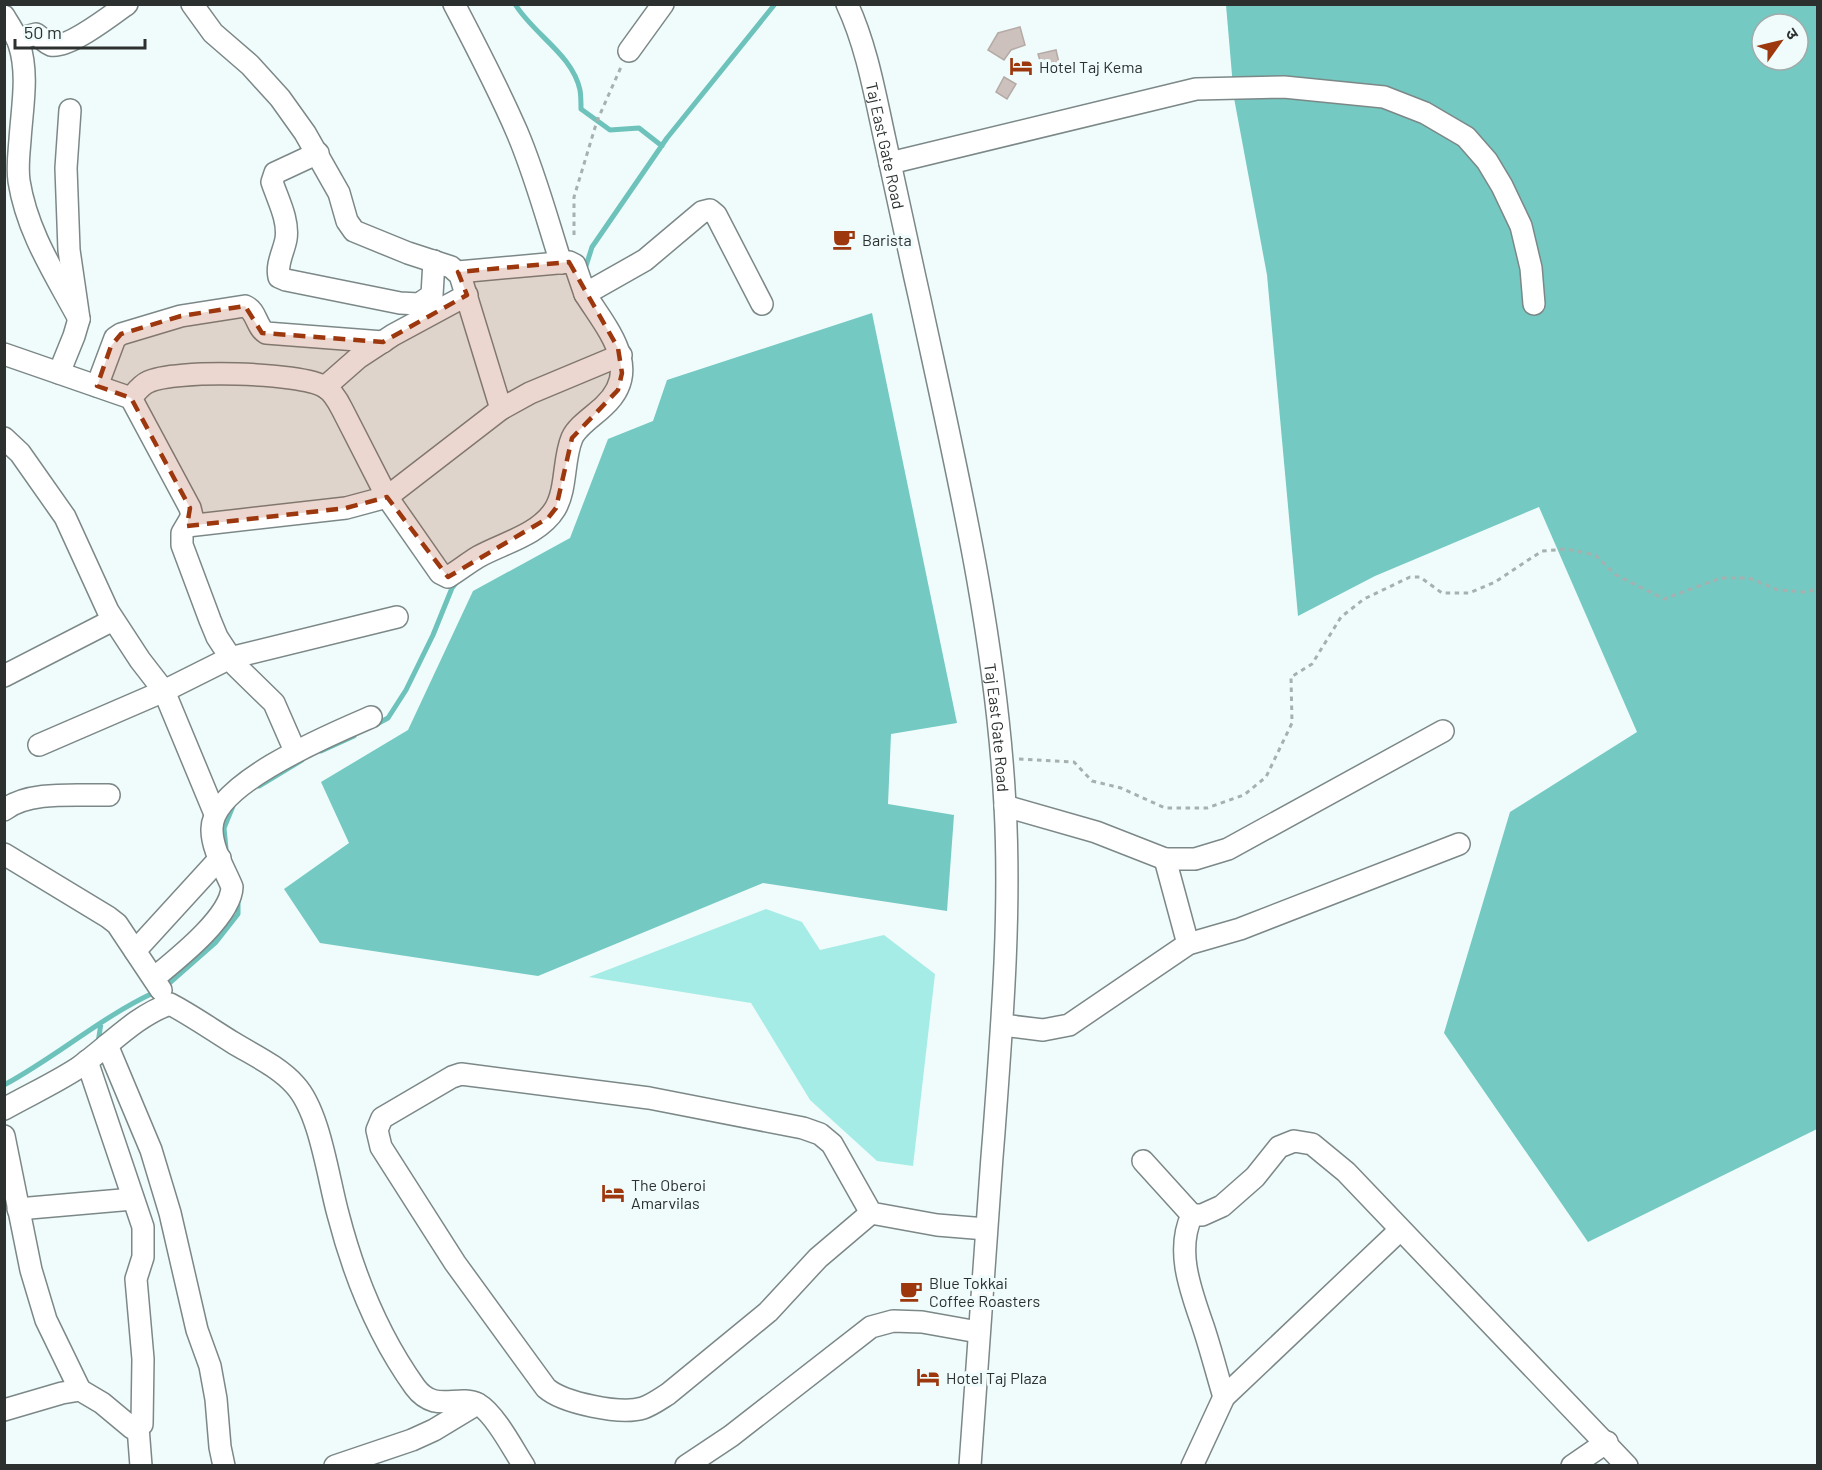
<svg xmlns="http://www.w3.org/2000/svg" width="1822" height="1470" font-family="Barlow,'Noto Sans Devanagari',sans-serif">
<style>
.green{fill:#a6ece6}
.forest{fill:#74c9c2;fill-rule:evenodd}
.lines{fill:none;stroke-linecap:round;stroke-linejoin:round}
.stream{stroke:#6dc2bb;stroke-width:5}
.building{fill:#ccc1bd;stroke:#b5aaa6;stroke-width:1.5}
.minor-casing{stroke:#7c8887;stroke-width:24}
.path{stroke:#a6b0af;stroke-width:3;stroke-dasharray:4.5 4.5;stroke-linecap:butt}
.minor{stroke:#fff;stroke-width:21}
.marked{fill:#9d370e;fill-opacity:0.2;stroke:#9d370e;stroke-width:4.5;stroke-dasharray:12 8;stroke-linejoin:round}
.labels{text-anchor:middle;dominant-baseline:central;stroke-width:6;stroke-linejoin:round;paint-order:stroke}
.poi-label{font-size:16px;fill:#2c3130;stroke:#effcfb;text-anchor:start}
.street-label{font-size:16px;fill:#2c3130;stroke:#effcfb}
</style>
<rect width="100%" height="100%" fill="#effcfb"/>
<path class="green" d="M766,909L802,922L820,950L884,935L935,974L913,1166L877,1161L810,1100L751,1003L589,977Z"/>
<path class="forest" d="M1226,5H1817V1129L1588,1242L1444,1033L1510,812L1637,732L1539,507L1375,576L1298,616L1267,275L1234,98ZM1762,24H1798V60H1762Z
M872,313L957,723L891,734L888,804L954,815L947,911L763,883L538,976L320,943L284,889L349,843L321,782L408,730L473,591L570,538L608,439L653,421L667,380Z"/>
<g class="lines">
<path class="stream" d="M515,4C534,35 572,54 580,90C581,96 581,103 581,109L610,130L639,128L662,146
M587,272L585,269L592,247L667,138L775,4
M375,725L388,718L406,690L433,635L452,588L457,582
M321,751L354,736
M259,786L302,760
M226,849L224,828L233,806
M166,986L216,942L238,914V898
M98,1043L101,1023
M4,1085C56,1057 100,1018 153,993"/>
</g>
<path class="building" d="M1020,27L1025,45L1011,50L1004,60L988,50L998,33Z
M1056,50L1059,63L1042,67L1038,54Z
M1004,77L1016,84L1007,99L996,92Z"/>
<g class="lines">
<g class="minor-casing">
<g id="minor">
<path d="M192,4L213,33L250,65L280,98L305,133L339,193L347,221L354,231L408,253L451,267L460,275L501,409"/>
<path d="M454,4C476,46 498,88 517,132C535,174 547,219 561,263"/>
<path id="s1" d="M847,4C867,47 875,95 885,140C897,194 908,247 920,300C956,467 996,634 1005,805C1011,914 1002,1024 994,1132C985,1243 977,1354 970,1466"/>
<path d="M4,16C9,25 16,34 19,44C29,74 22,108 20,140C19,153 17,167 19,181C27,232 55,274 79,319"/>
<path d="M17,39L36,34C41,37 45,43 51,45C68,49 112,15 127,4"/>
<path d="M629,51L663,4"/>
<path d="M318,153L275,173L272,182C278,200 289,220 286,239C284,251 276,264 279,277L286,280L400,303L419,304L432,295L434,261"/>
<path d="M890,163L1196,89L1284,87L1384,97L1425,113L1466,137L1487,161L1502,186L1521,226L1531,268L1534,304"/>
<path d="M458,272L569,262L575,265L585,294L645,260L702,212L710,210L716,215L762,304"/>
<path d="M4,354L131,398L190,508L192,516L182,533V545L210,620L217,637L236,666L274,703L295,751"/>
<path d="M59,373L74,336L79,319L69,250L66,168L70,110"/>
<path d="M97,386L115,338L121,334L181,316L245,306C257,311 256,327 266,333L383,342"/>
<path d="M325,387L358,358L393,335L467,295"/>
<path d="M131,398C136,392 141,385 148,382C174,369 301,372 325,387C333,392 338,401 342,409L387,497L440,573L448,577C458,571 468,563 478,557C503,543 539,535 555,509C567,489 563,459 572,438C577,426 595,415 604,406C644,369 607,329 585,294"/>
<path d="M4,438L20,453L65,517L108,611L140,660L164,691L215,814"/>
<path d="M187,526L346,508L387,497L501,409L530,393L621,355"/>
<path d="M4,676L113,620"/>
<path d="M39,745L164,691L230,658L397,617"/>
<path d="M1005,806L1096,832L1165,859H1195L1228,849L1443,731"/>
<path d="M4,810C29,790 79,796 109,795"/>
<path d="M4,854L108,917L117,924L161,990"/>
<path d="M1165,859L1188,944"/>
<path d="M135,951L220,858"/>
<path d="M154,978C177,959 231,917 232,887C225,870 212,849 212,830C210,784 334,733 371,717"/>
<path d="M1002,1025L1043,1030L1069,1025L1188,944L1240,929L1459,844"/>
<path d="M107,1045L151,1150L170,1213L197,1330L210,1366L216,1399L220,1447L224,1466"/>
<path d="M4,1109C29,1095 55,1083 78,1068C108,1047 135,1016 170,1004C191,1015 211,1029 232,1042C253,1055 278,1066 295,1085C320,1112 328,1178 338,1214C354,1276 377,1334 415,1387C435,1414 457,1394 478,1404C495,1414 513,1449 524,1466"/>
<path d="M4,1136L31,1270L46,1320L80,1390"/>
<path d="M1143,1161L1192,1215C1175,1251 1191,1291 1203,1326C1211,1350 1217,1374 1224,1397"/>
<path d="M18,1209L133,1199"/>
<path d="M871,1213L818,1258L768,1312L668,1394C660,1399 652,1405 643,1408C621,1415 563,1403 546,1388L455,1263L381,1147L377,1130L382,1118L452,1077L461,1074L649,1098L803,1128L820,1134L832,1144L871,1213L937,1225L986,1229"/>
<path d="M1192,1215H1202L1222,1206L1255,1177L1279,1147L1294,1141L1312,1144L1346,1172L1627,1466"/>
<path d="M4,1410L62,1393L80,1390L102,1403L132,1428L142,1424L143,1359L136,1279L143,1257V1227L87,1061"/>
<path d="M138,1427L141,1466"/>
<path d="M335,1466L412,1440L434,1430L477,1404"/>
<path d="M686,1466L731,1436L871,1327L893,1321L922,1322L978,1332"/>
<path d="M1192,1466L1224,1397L1400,1230"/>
<path d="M1572,1466L1607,1442"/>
</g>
</g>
<path class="path" d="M574,235V197L597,121L621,67
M1019,759L1074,762L1092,781L1121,788L1165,808H1207L1244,795L1266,777L1292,723L1291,677L1312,664L1341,617L1364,599L1410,577H1420L1442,593H1469L1495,582L1542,551L1567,549L1595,555L1616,575L1664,599L1721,578H1749L1778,590L1805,592L1818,589"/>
<use href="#minor" class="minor"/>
</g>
<path class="marked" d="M569,262L618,348L622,373L618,390L572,438L556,508L548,518L448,577L387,497L346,508L187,526L190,508L131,398L97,386L111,346L121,334L181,316L245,306L262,333L383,342L467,295L458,272Z"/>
<defs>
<g id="hotel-bare" transform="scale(1.8)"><path d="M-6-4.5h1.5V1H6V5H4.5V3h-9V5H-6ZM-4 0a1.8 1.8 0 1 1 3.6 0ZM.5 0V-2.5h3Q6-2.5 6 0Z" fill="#9d370e" stroke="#effcfb" stroke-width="2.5" paint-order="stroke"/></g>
<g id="cafe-bare" transform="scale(1.8)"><path d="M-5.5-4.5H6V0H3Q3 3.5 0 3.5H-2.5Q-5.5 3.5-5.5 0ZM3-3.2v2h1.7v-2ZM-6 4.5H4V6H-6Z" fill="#9d370e" stroke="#effcfb" stroke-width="2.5" paint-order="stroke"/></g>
</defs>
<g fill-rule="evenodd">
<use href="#hotel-bare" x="1021" y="66"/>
<use href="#cafe-bare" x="844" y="239"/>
<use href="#hotel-bare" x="613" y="1193"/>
<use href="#cafe-bare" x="911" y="1291"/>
<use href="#hotel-bare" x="928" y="1377"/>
</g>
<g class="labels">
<g class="poi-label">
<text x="1039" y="66">Hotel Taj Kema</text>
<text x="862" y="239">Barista</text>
<text x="631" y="1184">The Oberoi<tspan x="631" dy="18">Amarvilas</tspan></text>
<text x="929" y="1282">Blue Tokkai<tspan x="929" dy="18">Coffee Roasters</tspan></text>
<text x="946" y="1377">Hotel Taj Plaza</text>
</g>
<g class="street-label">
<text stroke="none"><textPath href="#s1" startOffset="147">Taj East Gate Road</textPath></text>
<text stroke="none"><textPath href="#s1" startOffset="740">Taj East Gate Road</textPath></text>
</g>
</g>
<rect width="1822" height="1470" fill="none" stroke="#2c3130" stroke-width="12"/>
<g transform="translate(1780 42) rotate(56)"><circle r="28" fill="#effcfb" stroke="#a1abaa" stroke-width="1.5"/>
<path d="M0-4.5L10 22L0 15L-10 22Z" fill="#9d370e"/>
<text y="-9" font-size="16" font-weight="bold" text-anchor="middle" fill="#2c3130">उ</text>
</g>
<path d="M15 39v9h130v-9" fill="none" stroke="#2c3130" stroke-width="3"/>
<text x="24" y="39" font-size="18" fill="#2c3130" stroke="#effcfb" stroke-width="4.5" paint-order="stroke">50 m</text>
</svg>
